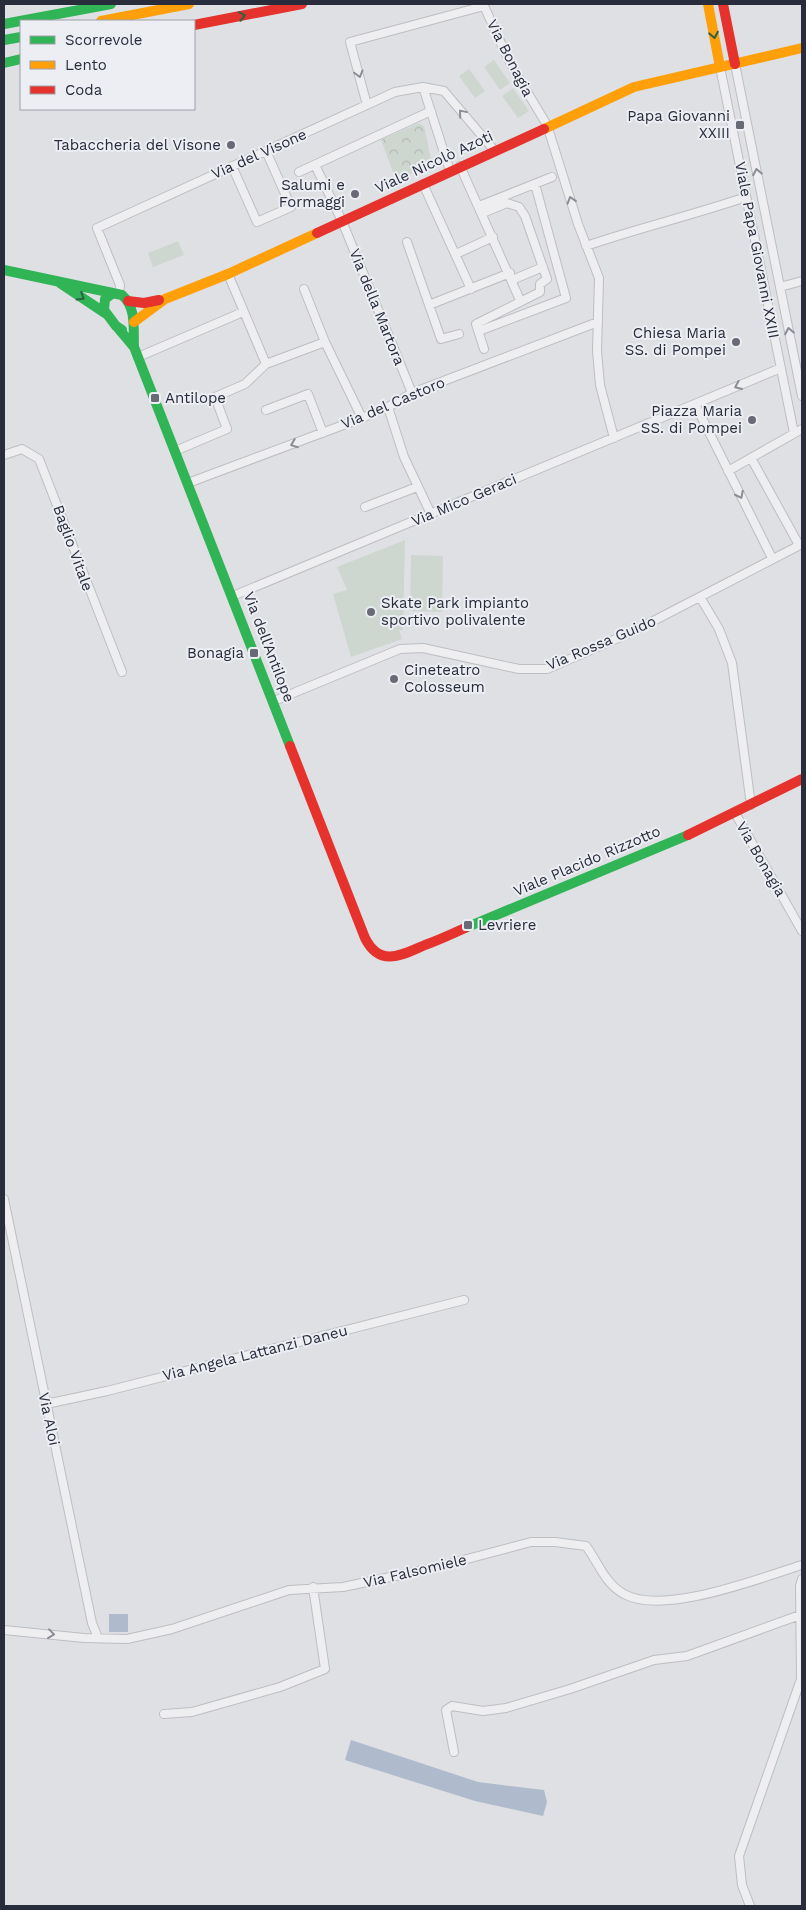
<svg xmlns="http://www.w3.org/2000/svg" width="806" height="1910" font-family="'Work Sans',sans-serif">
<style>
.grass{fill:#ced7cf}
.park{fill:url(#park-crowns)}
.water{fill:#afbacd}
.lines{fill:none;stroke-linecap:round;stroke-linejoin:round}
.street-casing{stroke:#bdbec2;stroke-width:10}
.street{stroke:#eeeef0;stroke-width:8}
.fast{stroke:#30b455;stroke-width:10}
.slow{stroke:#ff9f0a;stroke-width:10}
.jam{stroke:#e5322d;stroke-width:10}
.oneway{stroke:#2b6245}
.oneway2{stroke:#8b8d96}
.poi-dot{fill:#686b76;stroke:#eceef3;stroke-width:2}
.labels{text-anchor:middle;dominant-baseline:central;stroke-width:4;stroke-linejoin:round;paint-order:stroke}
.street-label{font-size:15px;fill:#282c3b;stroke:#eceef3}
.poi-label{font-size:15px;fill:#282c3b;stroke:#eceef3;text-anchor:end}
</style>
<defs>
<pattern id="park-crowns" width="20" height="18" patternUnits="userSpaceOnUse" patternTransform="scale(1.25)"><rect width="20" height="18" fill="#ced7cf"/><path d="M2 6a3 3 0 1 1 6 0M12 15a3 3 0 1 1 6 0" fill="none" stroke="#b1b9b3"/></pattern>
</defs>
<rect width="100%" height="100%" fill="#dfe0e4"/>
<path class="grass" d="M494,60L510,83L500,90L484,67Z
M469,69L485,91L475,98L459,76Z
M513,88L529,111L518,118L502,96Z
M178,241L184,255L153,267L148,253Z
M405,540L403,630H399L402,639L351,657L333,594L347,590L337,567Z
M411,555L443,556L442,612L410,611Z"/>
<path class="park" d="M419,123L424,126L432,164L396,180L381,140Z"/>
<path class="water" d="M109,1614H128V1632H109Z
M351,1740L478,1782L544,1790L547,1802L543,1816L475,1801L345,1760Z"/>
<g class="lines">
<g class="street-casing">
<path id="street" d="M735,64L802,396
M720,67L794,433
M423,87L450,171
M367,105L350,42L484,6L511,65L547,125L578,224L599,278L597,351L600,385L614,438
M315,165L342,221L412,393
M232,166L257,222L291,207L266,151
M460,166L520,300
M299,172L431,111
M423,184L471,289
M479,206L552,177
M483,213L507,203L519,207L525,216L547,279L540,284V292L476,324L484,349
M407,242L441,339L459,334
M586,246C639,228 693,215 746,197
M456,254L493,237
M228,274L266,364
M512,280L543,267
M780,287L802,281
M304,289L325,342
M119,294L120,285L97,228L395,92L423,87L444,91L494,150
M429,305L510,273
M479,331L566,298L535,184
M138,357L243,312
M695,404L772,558
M388,407L404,457L431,514
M266,410L308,394L323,433
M175,451L227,429L215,397L245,384L266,364L325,342L362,418
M4,455L22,449L39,459L122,672
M751,458L799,545
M728,471L802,429
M188,483L362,418L388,407L412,393L598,322
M365,507L417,487
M233,596L781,368
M700,597L719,629L732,663L751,805
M274,701L400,649L423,648L519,669H547L632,632L802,544
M735,813L802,931
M4,1199L92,1623L98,1638
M46,1404L107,1391L464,1300
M4,1630L84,1638L127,1639L172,1629L289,1590L343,1587L433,1568L531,1542H555L586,1546C598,1562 605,1584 624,1594C663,1616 760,1578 802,1565
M164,1714L192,1712L280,1687L325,1669L313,1587
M454,1752L446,1710L452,1706L483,1711L506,1708L570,1689L654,1660L687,1656L800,1615
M750,1906L742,1885L739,1856L801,1679L800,1586L802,1579"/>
</g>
<use href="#street" class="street"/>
<path class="fast" d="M4,24L111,4
M4,40L21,37
M4,63L21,59
M4,270L122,295C137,308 133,329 134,347
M60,283L105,313
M113,293L105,299L104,310L116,326L122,330
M118,328L134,347L290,746
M465,928L688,835"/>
<path class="slow" d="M708,4L720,67
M101,21L189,4
M544,129L634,87L802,48
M134,322L165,299L228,274L317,233"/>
<path class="jam" d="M723,4L735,64
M194,25L302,4
M317,233L544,129
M128,301L144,303L159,300
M290,746L365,938C380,968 402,955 425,945C439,940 452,934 465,928
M688,835L802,779"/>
</g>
<defs><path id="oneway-chevron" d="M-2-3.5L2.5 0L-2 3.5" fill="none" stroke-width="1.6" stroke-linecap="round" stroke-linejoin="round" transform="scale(1.25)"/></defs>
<g class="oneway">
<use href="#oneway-chevron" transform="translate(242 16) rotate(-11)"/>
<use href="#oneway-chevron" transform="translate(714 35) rotate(79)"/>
<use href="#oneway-chevron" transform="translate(81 297) rotate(32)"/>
</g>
<g class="oneway2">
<use href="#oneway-chevron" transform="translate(359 74) rotate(75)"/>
<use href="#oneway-chevron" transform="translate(462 113) rotate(-130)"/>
<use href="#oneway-chevron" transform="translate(757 172) rotate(-101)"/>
<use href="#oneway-chevron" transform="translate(571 200) rotate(-107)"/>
<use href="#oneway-chevron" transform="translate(789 331) rotate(-101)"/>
<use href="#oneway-chevron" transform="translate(738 386) rotate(157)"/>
<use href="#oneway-chevron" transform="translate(294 444) rotate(159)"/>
<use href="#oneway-chevron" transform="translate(740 495) rotate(63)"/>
<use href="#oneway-chevron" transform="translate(51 1634) rotate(7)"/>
</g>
<g class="poi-dot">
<rect x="735" y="120" width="10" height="10" rx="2.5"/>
<circle cx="231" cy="145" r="5"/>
<circle cx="355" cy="194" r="5"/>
<circle cx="736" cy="342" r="5"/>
<rect x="150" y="393" width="10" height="10" rx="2.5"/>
<circle cx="752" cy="420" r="5"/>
<circle cx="371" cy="612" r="5"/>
<rect x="249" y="648" width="10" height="10" rx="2.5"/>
<circle cx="394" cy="679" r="5"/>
<rect x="463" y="920" width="10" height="10" rx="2.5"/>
</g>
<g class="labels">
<g class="street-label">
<text transform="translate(510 58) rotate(63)">Via Bonagia</text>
<text transform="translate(259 154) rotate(-24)">Via del Visone</text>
<text transform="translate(434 162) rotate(-25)">Viale Nicolò Azoti</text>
<text transform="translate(757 250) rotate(79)">Viale Papa Giovanni XXIII</text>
<text transform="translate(377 307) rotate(68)">Via della Martora</text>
<text transform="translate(393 403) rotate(-23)">Via del Castoro</text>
<text transform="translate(464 500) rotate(-23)">Via Mico Geraci</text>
<text transform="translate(73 548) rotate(70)">Baglio Vitale</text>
<text transform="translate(601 643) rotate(-23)">Via Rossa Guido</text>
<text transform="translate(269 647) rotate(69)">Via dell'Antilope</text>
<text transform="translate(761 859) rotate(60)">Via Bonagia</text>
<text transform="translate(587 861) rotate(-23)">Viale Placido Rizzotto</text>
<text transform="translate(255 1353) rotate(-14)">Via Angela Lattanzi Daneu</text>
<text transform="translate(49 1419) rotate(78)">Via Aloi</text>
<text transform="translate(415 1571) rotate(-13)">Via Falsomiele</text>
</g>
<g class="poi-label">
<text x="730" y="116">Papa Giovanni<tspan x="730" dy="17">XXIII</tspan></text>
<text x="221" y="145">Tabaccheria del Visone</text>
<text x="345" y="185">Salumi e<tspan x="345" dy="17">Formaggi</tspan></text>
<text x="726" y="333">Chiesa Maria<tspan x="726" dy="17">SS. di Pompei</tspan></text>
<text x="165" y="398" text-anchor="start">Antilope</text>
<text x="742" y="411">Piazza Maria<tspan x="742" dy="17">SS. di Pompei</tspan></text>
<text x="381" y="603" text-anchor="start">Skate Park impianto<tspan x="381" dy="17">sportivo polivalente</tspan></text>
<text x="244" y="653">Bonagia</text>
<text x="404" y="670" text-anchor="start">Cineteatro<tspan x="404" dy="17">Colosseum</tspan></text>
<text x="478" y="925" text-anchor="start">Levriere</text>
</g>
</g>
<rect width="806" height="1910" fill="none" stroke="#282c3b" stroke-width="10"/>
<rect x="20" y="20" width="175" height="90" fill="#eceef3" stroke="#9ea0a9"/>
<rect x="30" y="36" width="25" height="8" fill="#30b455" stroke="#9ea0a9"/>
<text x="65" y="45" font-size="15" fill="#282c3b">Scorrevole</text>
<rect x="30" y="61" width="25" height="8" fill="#ff9f0a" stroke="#9ea0a9"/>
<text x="65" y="70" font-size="15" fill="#282c3b">Lento</text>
<rect x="30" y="86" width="25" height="8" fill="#e5322d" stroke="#9ea0a9"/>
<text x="65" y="95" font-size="15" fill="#282c3b">Coda</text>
</svg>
